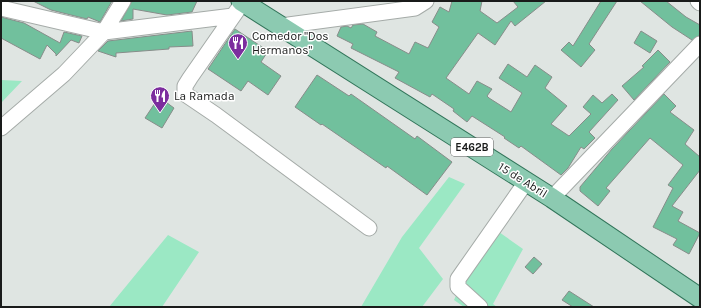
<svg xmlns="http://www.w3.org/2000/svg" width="701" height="308" font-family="Karla,sans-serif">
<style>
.green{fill:#9be8c4}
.building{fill:#71c09d;stroke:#878d8a}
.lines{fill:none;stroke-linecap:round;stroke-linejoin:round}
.minor-casing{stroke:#a5aba8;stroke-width:17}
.major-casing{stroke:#32755a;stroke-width:21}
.minor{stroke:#fff;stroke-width:15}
.major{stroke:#8ccab1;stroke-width:19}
.labels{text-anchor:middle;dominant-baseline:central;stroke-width:3;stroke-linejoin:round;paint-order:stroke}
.shield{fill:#fff;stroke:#5e5f5f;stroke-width:1}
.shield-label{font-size:11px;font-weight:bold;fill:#191b1a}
.poi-label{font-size:12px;fill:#191b1a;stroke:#fff;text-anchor:start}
.street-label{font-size:12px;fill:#191b1a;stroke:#fff}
</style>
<rect width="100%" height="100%" fill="#dfe5e2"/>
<path class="green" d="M1,80L22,81L1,103Z
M449,177L465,184L419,248L443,279L422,307H361L402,237Z
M489,225L523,249L493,304L497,307H464L454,300Z
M168,235L199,252L162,307H109Z"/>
<path class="building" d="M33,1H112L100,22L88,17L87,19L51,10Z
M132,1H197L192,12L167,15L133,9V19L121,21Z
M452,1H482L480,11L497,23L518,7L513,1H546L515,26L511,21L495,45L478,33L446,78L469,94L477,81L492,89L487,96L489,98L511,112L522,93L499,78L508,64L527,77L535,65L552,77L545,88L567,106L551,124L569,136L591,114L583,107L593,95L602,103L612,94L618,100L589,132L595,138L584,149L581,147L568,168L561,175L521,146L519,148L504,138L505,137L472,116L467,122L453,111L454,109L432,94L430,97L395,78L399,72L351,48L353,44L337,36L341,27L347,26L351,28L353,25L363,24L377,32L375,36L409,54L415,42L428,48L439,27L432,22L440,7L449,12Z
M601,1H617L589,44L595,50L581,67L561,50L569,42L573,46Z
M640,1H666L686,17L700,25V35L692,40L672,27Z
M1,17L24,23L60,43L64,32L82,36L79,43L71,40L56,56V54L47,45L40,59L1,38Z
M235,29L268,51L261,62L281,76L268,95L248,81L241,91L208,69Z
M192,31L193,46L169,47V49L116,53V57L98,51L108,41Z
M641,31L657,41L650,53L634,43Z
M658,50L670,62L634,100L622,86L644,67L642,66Z
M317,75L349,96L351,94L415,139L417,136L452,162L427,195L387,166L386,168L322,124L321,125L295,107Z
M664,94L676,106L670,112L694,130L685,144L700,157V170L672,206L683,212L678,221L700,233L689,254L673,245L677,239L653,227L673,188L668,185L683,165L650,138L606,188L610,191L598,206L580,191V187L612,149Z
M159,97L174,108L162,128L145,118Z
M534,257L542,264L533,274L525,267Z
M569,291L594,307H573L562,300Z"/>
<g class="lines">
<g class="minor-casing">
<path id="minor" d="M698,1L700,3
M243,2L190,78L185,86V94L216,115L369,228
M1,8L104,32L233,16
M281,26L415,8L426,1
M1,128L64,74L104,32L123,1
M552,198L700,44
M480,307L458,287V279L526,182"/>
</g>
<g class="major-casing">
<path id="major" d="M241,1L552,198L700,298"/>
</g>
<use href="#minor" class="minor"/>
<use href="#major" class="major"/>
</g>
<defs>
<g id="restaurant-pin" transform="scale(1)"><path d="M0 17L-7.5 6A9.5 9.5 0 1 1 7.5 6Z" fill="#7c2d9e" stroke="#fff"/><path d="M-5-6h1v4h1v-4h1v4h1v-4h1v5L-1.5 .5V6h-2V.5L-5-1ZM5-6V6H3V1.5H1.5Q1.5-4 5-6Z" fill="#fff"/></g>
</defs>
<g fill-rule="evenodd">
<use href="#restaurant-pin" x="238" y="43"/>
<use href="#restaurant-pin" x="160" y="96"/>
</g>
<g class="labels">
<rect class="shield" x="451" y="138" width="42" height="18" rx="3"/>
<g class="shield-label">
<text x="472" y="147">E462B</text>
</g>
<g class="poi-label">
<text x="252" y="36">Comedor "Dos<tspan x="252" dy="14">Hermanos"</tspan></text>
<text x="174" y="96">La Ramada</text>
</g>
<g class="street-label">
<text transform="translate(523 180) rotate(32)">15 de Abril</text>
</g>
</g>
<rect width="701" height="308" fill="none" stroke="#191b1a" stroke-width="4"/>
</svg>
